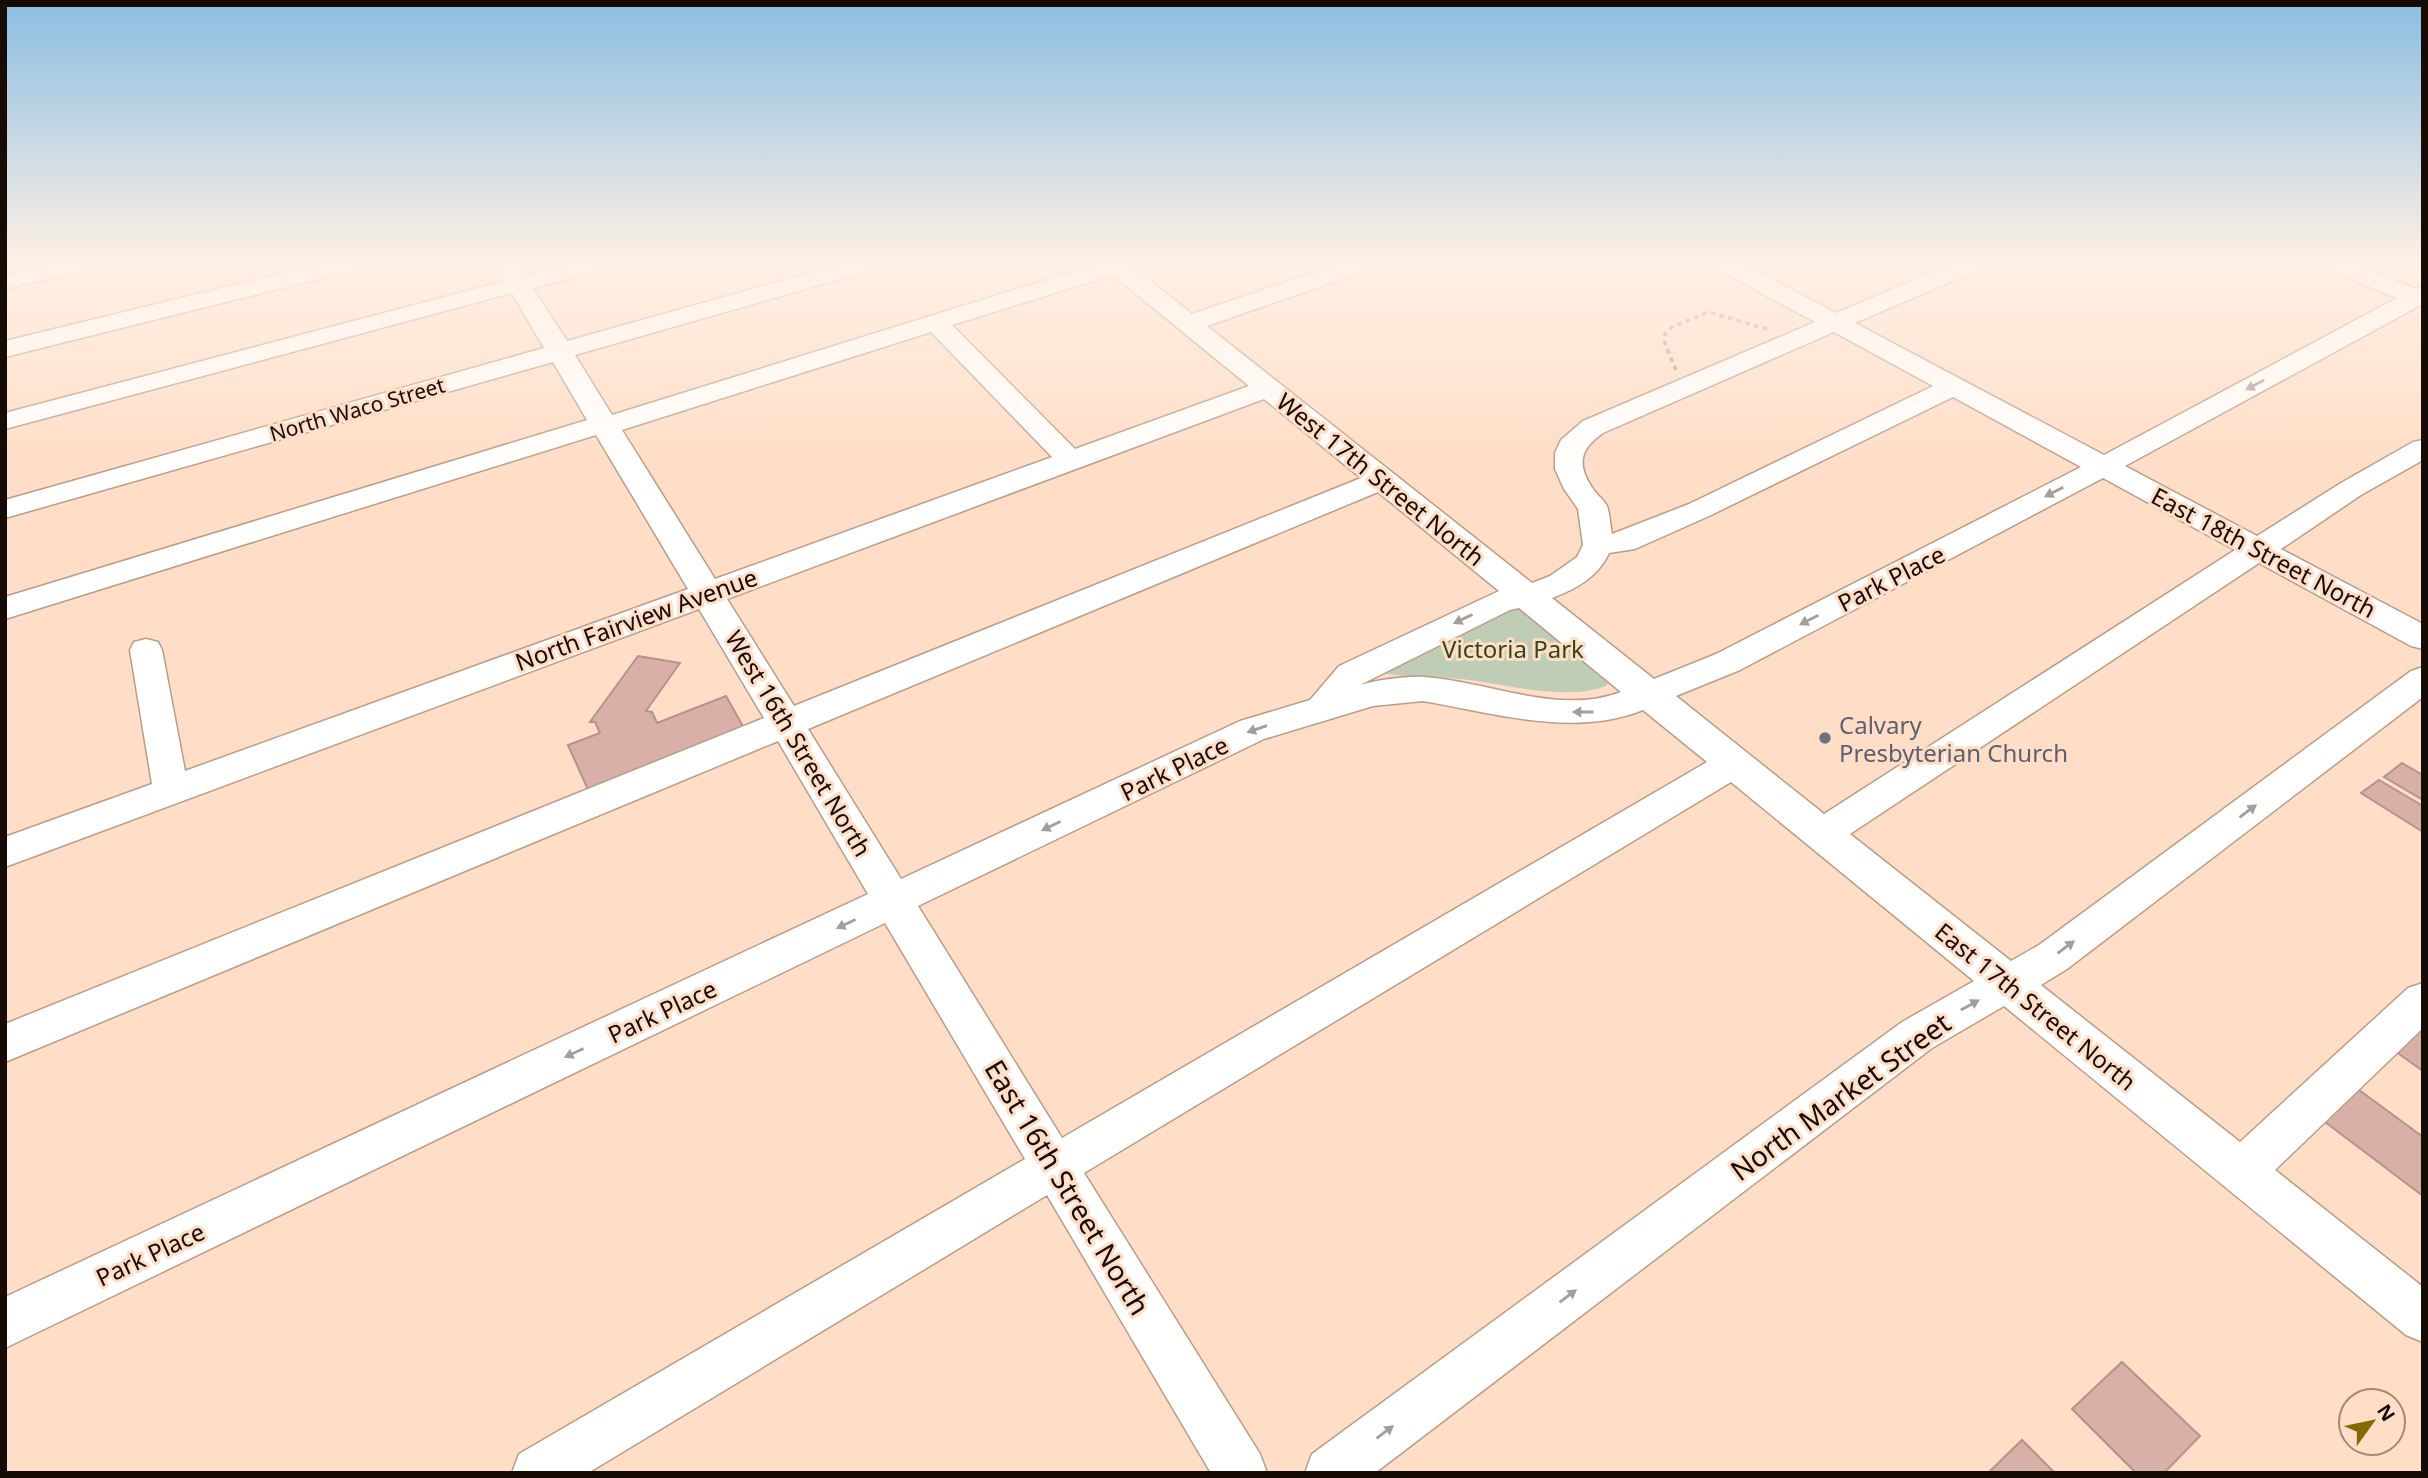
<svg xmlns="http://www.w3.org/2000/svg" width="2428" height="1478" font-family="'Noto Sans',sans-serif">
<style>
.green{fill:#bfccb6}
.building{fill:#d8b0a8;stroke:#b9918a;stroke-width:2}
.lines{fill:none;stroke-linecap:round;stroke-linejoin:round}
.minor-casing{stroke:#bb9c86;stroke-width:3}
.path{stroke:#af9583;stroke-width:3.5;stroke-dasharray:4.5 4.5;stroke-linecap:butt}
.minor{fill:#fff;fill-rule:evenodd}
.oneway{fill:#a29e9b}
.worship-dot{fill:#6b7280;stroke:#ffddc6;stroke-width:2.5}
.labels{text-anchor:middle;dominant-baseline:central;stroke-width:6;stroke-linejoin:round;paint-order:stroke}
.far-street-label{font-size:21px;fill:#170c05;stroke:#ffddc6}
.street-label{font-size:24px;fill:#170c05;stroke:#ffddc6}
.park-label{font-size:24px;fill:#2f4816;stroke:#ffddc6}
.worship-label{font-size:24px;fill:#5b616d;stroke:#ffddc6;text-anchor:start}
.near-street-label{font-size:28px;fill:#170c05;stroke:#ffddc6}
</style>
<rect width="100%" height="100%" fill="#ffddc6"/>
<path class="green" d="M1518,603L1609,681L1606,686C1564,702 1504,683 1460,679C1433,676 1405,677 1379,673Z"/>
<path class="building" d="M638,656L680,663L646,711L652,712L657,723L726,696L744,728L589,792L568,745L600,733L595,722H590Z
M2402,763L2423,775V800L2384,777Z
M2379,780L2423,806V832L2361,793Z
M2423,1019V1071L2392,1049Z
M2355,1087L2423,1137V1196L2321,1119Z
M2122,1362L2200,1436L2164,1473H2136L2072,1409Z
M2022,1440L2055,1473H1988Z"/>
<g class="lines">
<g class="minor-casing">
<path id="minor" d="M55,263H97L93,268L5,289V275Z
M325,263H366L362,268L5,357V341Z
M494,263H518L525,275L572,263H611L607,268L533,288L567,341L845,263H883L879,268L575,355L612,415L1101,263H1128L1192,314L1342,263H1377L1373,268L1207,326L1532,583L1550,576L1577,557L1583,545L1578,509L1564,489L1555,469V453L1561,440L1583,421L1815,322L1715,268L1711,263H1741L1836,313L1954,263H1986L1982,268L1855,323L2104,455L2397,298L2323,268L2319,263H2352L2416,289L2423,287V307L2419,306L2125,466L2257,536L2341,483L2413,442L2423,440V460L2361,495L2281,549L2423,624V649L2411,646L2259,563L1850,834L2011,961L2039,945L2411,671L2423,667V697L2067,969L2041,985L2240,1142L2408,988L2423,983V1028L2275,1170L2423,1287V1342L2406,1335L2004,1006L1932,1048L1375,1473H1305L1312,1454L1902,1022L1974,981L1731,782L1084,1173L1260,1454L1267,1473H1211L1047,1195L588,1473H512L519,1454L1025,1159L885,923L5,1348V1297L868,894L778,741L5,1062V1024L764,718L699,609L5,867V837L152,784L130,650L134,642L146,639L158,642L162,650L185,771L688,589L596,435L5,619V597L587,420L553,362L5,518V500L544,348L512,293L5,429V413L505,281ZM1113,275L1249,386L1075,449L952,325ZM931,332L1052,457L715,579L622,430ZM1834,332L1933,386L1689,504L1612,534C1610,525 1610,514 1607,506C1604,500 1597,495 1593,489C1576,464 1580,449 1603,433ZM1953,397L2081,467L1716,654L1654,679L1552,598C1576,589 1598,577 1609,553L1635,549L1709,516ZM1264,399L1361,478L794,706L727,599ZM2103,478L2235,550L1824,814L1676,696L1740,670ZM1378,492L1499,591L1339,666L1310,700L1240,721L901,879L808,729ZM1519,608L1621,692C1558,716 1488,681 1424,677C1404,676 1379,680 1360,685L1510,610ZM1423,701C1495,713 1572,738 1643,710L1707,762L1062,1138L918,906L1264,739L1373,706Z"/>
</g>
<path class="path" d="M1676,370L1665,344V334L1672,327L1708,312L1767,329"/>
<use href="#minor" class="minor"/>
</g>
<defs><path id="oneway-solid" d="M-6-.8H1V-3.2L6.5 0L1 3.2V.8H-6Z" transform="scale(1.75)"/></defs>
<g class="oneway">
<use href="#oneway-solid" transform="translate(2255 385) rotate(152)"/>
<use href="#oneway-solid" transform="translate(2054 492) rotate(153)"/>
<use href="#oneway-solid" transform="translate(1463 619) rotate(154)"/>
<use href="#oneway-solid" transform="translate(1809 620) rotate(153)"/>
<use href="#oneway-solid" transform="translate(1583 712) rotate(180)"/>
<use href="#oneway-solid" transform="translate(1257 729) rotate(161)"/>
<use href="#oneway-solid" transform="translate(2248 811) rotate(-37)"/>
<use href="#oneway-solid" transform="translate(1051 826) rotate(154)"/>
<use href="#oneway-solid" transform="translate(846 924) rotate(155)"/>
<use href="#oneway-solid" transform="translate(2066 947) rotate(-37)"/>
<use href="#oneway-solid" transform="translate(1970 1005) rotate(-29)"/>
<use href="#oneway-solid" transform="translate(574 1053) rotate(155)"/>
<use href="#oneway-solid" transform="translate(1568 1296) rotate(-37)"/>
<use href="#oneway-solid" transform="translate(1385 1432) rotate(-37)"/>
</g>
<linearGradient id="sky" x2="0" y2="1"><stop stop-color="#8bbde3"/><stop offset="0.56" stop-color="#fff0e5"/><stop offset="1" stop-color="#fff0e5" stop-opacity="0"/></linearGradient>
<rect width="2428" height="470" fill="url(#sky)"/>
<circle class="worship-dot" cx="1825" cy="738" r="7"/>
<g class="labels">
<g class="far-street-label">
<text transform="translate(357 409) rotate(-16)">North Waco Street</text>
</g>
<g class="street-label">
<text transform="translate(1381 479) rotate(39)">West 17th Street North</text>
<text transform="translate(2264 552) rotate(28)">East 18th Street North</text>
<text transform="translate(1891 578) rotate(-27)">Park Place</text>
<text transform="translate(636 619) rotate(-20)">North Fairview Avenue</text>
<text transform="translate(799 743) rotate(59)">West 16th Street North</text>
<text transform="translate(1174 768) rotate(-26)">Park Place</text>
<text transform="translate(2036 1006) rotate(39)">East 17th Street North</text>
<text transform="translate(662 1011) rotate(-25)">Park Place</text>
<text transform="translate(150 1254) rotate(-25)">Park Place</text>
</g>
<g class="park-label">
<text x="1513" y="648">Victoria Park</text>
</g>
<g class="worship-label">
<text x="1839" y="724">Calvary<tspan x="1839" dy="28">Presbyterian Church</tspan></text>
</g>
<g class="near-street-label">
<text transform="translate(1840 1096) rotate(-36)">North Market Street</text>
<text transform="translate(1068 1187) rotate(59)">East 16th Street North</text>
</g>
</g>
<rect width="2428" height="1478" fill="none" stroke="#170c05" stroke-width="14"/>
<g transform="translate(2372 1422) rotate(57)"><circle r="33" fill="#ffddc6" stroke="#a28979" stroke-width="2"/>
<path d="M0-5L12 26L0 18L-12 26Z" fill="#886805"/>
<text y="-10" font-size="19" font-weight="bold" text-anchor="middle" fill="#170c05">N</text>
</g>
</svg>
